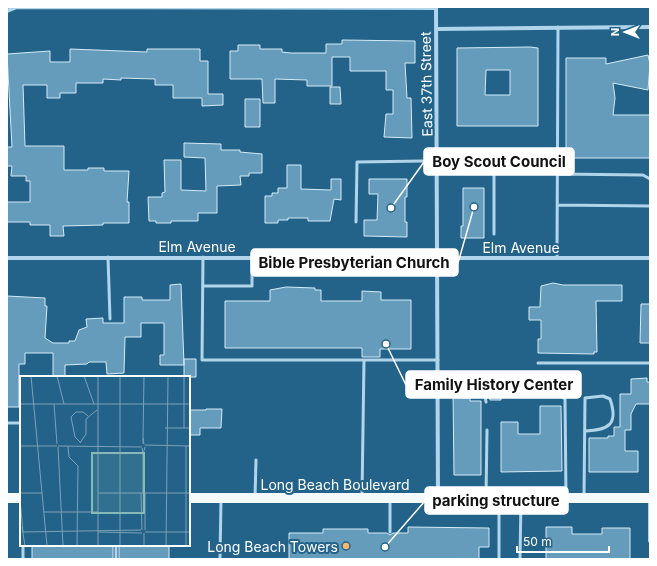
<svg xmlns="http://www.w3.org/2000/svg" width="657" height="566" font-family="Inter,sans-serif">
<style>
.building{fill:#659bbb;stroke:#d5ebf7;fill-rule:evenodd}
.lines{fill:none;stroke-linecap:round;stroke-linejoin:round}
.service{stroke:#b0d5ea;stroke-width:3}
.minor{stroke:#b0d5ea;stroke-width:4}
.primary{stroke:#f4fafe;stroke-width:10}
.poi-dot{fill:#f4b774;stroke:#246389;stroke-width:1.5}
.labels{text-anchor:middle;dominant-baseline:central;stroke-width:4;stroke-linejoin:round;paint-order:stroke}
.street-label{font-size:14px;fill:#fff;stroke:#246389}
.poi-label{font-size:14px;fill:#fff;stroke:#246389;text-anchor:end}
.inset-road{fill:none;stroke:#7ca1b8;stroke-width:1}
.view{fill:#87bab6;fill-opacity:0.15;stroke:#87bab6;stroke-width:2}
.inset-edge{fill:none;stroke:#fff;stroke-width:2}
.leader{fill:none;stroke:#fff;stroke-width:1.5}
.callout-dot{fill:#fff;stroke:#246389;stroke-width:1.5}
.callout{fill:#fff;stroke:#fff;stroke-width:1.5}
.callout-label{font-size:15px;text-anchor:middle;font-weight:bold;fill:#111}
</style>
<rect width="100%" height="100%" fill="#246389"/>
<path class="building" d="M342,40L415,41V63H405L407,98H411L412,138L384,137L386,114H393V90H386V71H350V57H332V86H307V80L275,79V103H263L262,79H230V51H238V45H260V49H282V52L291,53H326V44H342Z
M530,47L538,48V126H457V48ZM486,70H510V95H485Z
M70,49L147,52V49H200V61H208V94H223V105L202,106V98H173V85H155V79L121,78V80L103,79V83H76V93H60V98H47V85H23L25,146H64V170H88V168H104V171H129L127,202H129V223H103V225L63,226L64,236H50V225H30V222H7V202H30V181H26V176H11L12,166H7V147H12L7,54L50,51V62H70Z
M648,55L650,64L648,90L613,83L615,98L613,115H650V158H571V149H566V58H606V64Z
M330,87H340L341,104H330Z
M245,99H260V127H245Z
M184,143L221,144V150H240V152L262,154V173H249V176H240L241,185L217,186V213H198V221H171V223H156V221H149L148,197H162V193L165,192L164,160H181V190L206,191L205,158L184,157Z
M287,165H301V189L331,190V179H341V200L334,199L330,221H308V218H288V220H278V223H265V196H272V193H278V188H287Z
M369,179H407V197H405V222H407V237L364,236V220H377L378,194H369Z
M463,188H484V238H461V226H463Z
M553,283L563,285H622V301H596L597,352H594V354L538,353V339H541V320H529V307H540L541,286Z
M181,284L184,365H160V355H164V323H141V337H125L124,373L107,374L106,362H89L87,364L65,365V377H53V353H25V364H19V407H7V296L45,298V306H47L45,338L53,343H69V341H75L79,330L87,327L86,319L103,318V323H124V297H142V300H170V285Z
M286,287L315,288V290H321V301H362V291L381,292V300H411V349H380V357H362V348H225V301H270V290Z
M641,304H650V343H640Z
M184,359H196V377H184Z
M647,378V382H650V404H636L631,414V430H625V451H638V472H589V438H608V436H614V427H620V394H631V379Z
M489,379H501V400H490Z
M453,391H463V398H470V401H481V475H454Z
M540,406H561L562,471L501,472V422H518V434H540Z
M206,409H222L221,428H200V435H190L189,410H206Z
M408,527L489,528V547H479V559H289V533H323V529H368V533H387L390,535L393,533H408Z
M546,527H572V534H602V528H630V559H546Z
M32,545H113V559H32Z
M119,545H169V559H119Z"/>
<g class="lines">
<path class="service" d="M558,174L643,175L650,179
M558,205L650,206
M356,222L357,162L489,160L494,164V234
M108,257L110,319
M203,257L202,360H438
M557,258L558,27
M203,286H252V257
M538,363H650
M438,385H460L465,387L473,393L485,396L486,402
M523,392L559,394L565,399L566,496
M7,423H21
M362,496L364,360
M486,496L487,430
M584,496L585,398L603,396L610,399C619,425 608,430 585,431
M255,497L256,460
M390,500V532
M116,545V559
M23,559V545
M220,559L221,499
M499,559V500
M520,559L521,500"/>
<path class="minor" d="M17,7L436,8
M436,7L438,497
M7,11L17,7
M436,29L650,27
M7,258H650
M650,499V541"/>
<path class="primary" d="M7,498H21
M189,498H650"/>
</g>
<circle class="poi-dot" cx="346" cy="546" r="4"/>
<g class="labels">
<g class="street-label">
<text transform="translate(426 84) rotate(-91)">East 37th Street</text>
<text x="197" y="246">Elm Avenue</text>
<text x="521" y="247">Elm Avenue</text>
<text x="335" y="484">Long Beach Boulevard</text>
</g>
<g class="poi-label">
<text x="338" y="546">Long Beach Towers</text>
</g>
</g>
<g transform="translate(20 376)">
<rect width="170" height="170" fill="#246389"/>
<path class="inset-road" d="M11,0L27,170M37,0L44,28M64,0L74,28M0,28H170M34,28L37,68M145,52H170M164,52V0M123,62L124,0M60,66L55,61L51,41L56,36H63L68,40M60,67L66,58V43L77,34M123,68V62L124,68M125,69L170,70M0,70H37M38,70L122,71M48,70L49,81L58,90L57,170M38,71L43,170M122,72L123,78L125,71M0,117H22M78,117H170M121,117L122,154M123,117V78M0,123L3,156M24,136H78M2,151L5,170M125,154V117M3,156L121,154M78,156L122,157M125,156H170M124,157V170M78,170V0M100,170V0M146,170L148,0M166,170V70"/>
<path class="view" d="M72,77H124V137H72Z"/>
<rect width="170" height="170" class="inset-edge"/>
</g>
<path class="leader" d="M391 208L424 162M474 207L458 263M386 344L406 385M385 547L425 501"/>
<g class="callout-dot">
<circle cx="391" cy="208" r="4"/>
<circle cx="474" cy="207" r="4"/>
<circle cx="386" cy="344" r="4"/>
<circle cx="385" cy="547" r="4"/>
</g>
<g class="callout">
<rect x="424" y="148" width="150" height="27" rx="4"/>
<rect x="251" y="249" width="207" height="27" rx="4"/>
<rect x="406" y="371" width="175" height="27" rx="4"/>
<rect x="425" y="487" width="143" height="27" rx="4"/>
</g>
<g class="callout-label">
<text x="499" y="167">Boy Scout Council</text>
<text x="354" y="268">Bible Presbyterian Church</text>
<text x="494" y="390">Family History Center</text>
<text x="496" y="506">parking structure</text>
</g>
<rect width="657" height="566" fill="none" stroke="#ffffff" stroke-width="16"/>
<g transform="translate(625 32) rotate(270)" stroke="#246389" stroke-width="3" paint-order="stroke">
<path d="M0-3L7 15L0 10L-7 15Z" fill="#ffffff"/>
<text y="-6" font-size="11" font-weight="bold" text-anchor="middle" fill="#ffffff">N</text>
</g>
<path d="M517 546v6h92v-6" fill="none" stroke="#ffffff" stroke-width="2"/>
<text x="523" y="546" font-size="12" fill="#ffffff" stroke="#246389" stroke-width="3" paint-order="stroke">50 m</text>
</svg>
